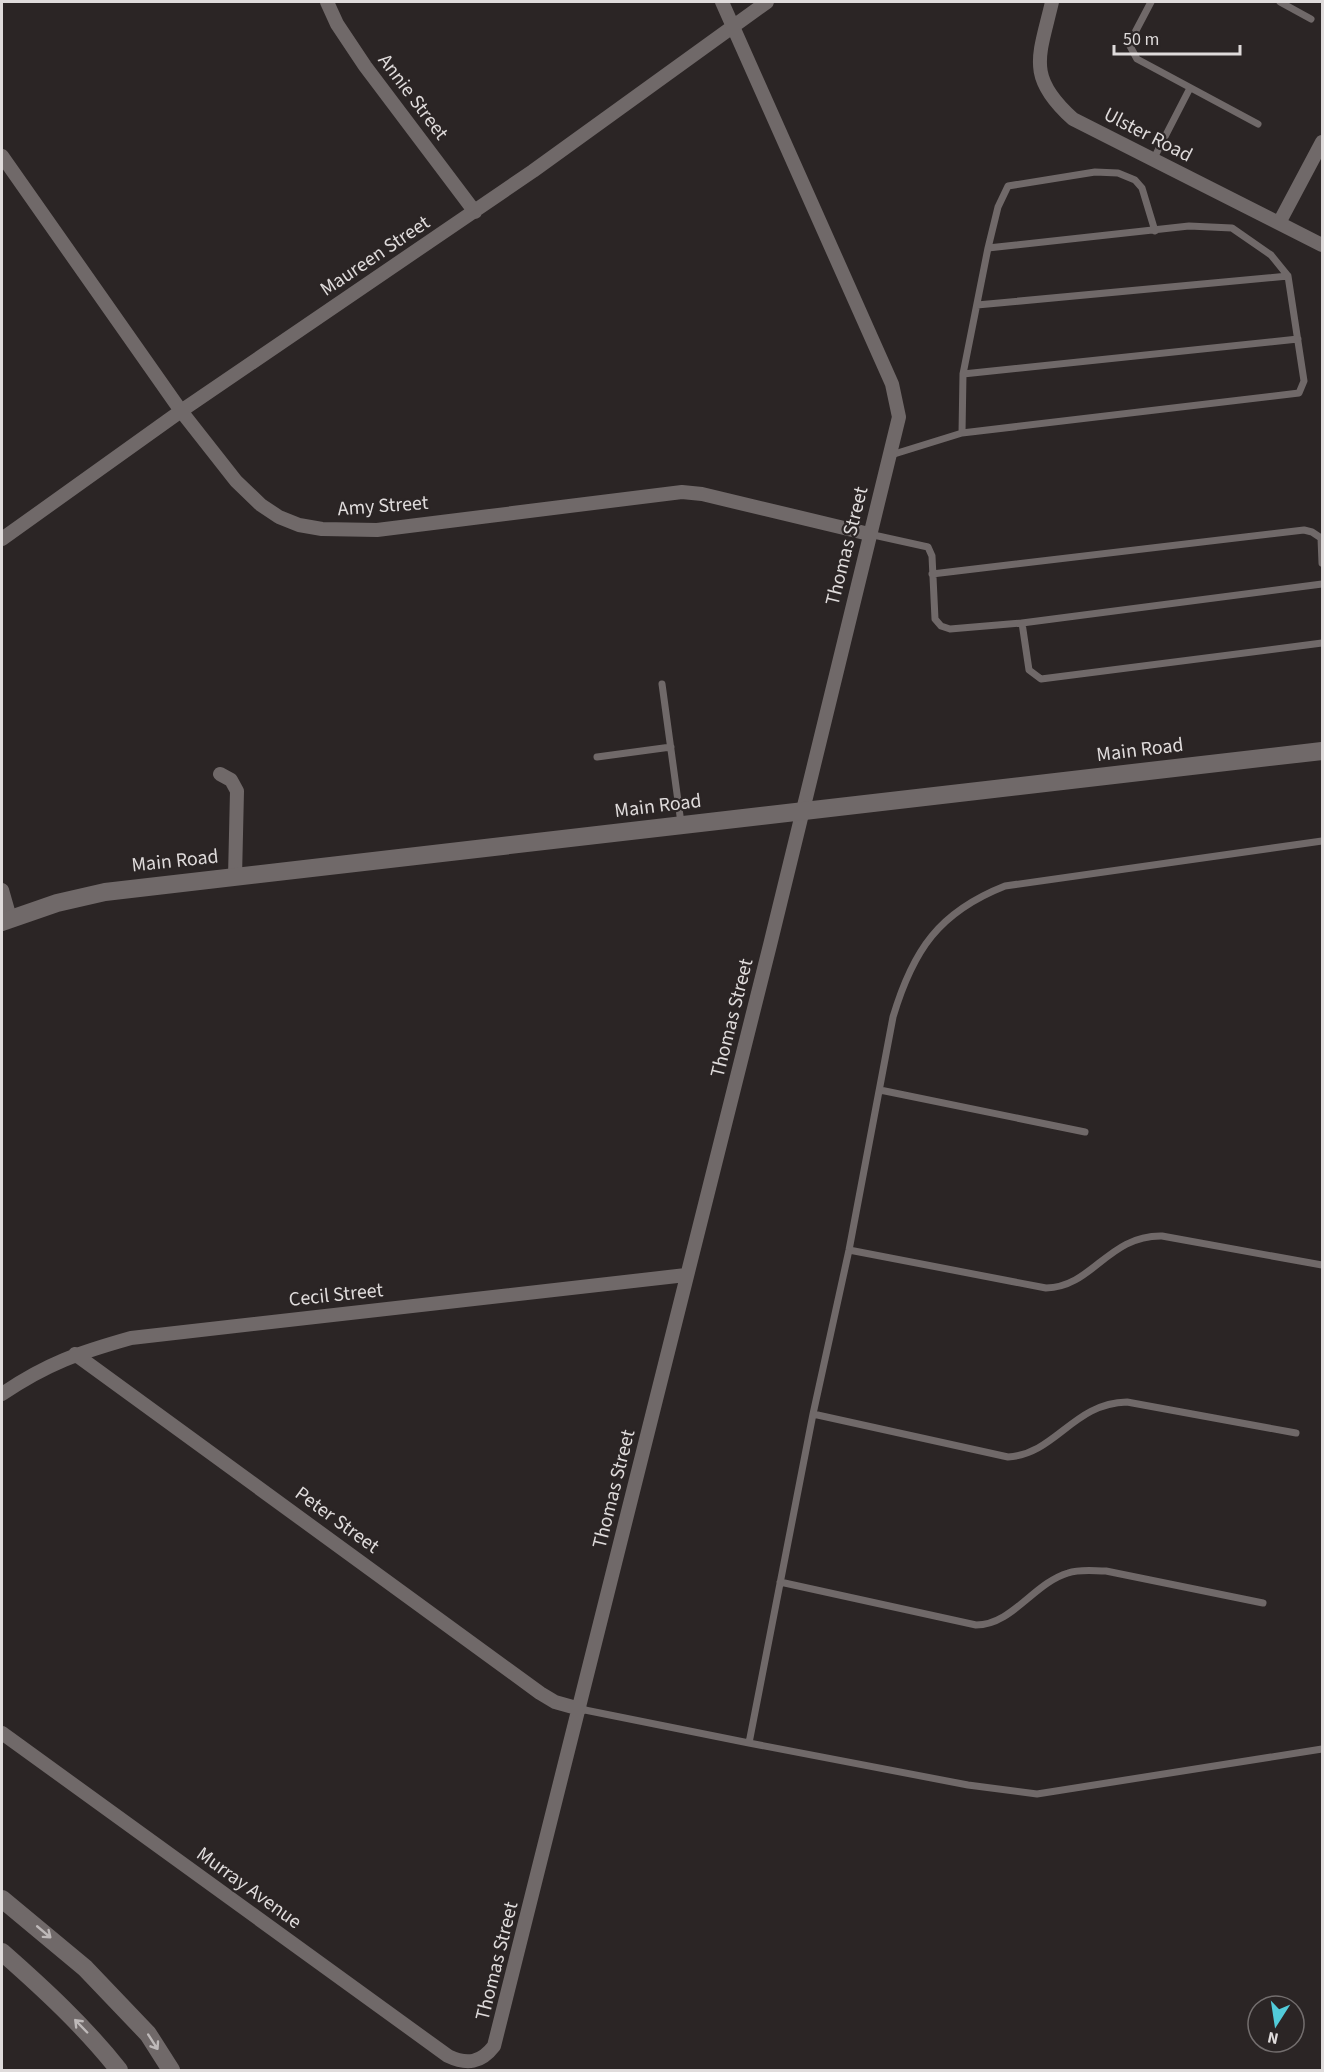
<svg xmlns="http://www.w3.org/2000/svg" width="1324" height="2072" font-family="'Source Sans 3',sans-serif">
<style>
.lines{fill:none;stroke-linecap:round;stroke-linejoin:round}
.service{stroke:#706969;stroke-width:7}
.minor{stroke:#706969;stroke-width:14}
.secondary{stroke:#706969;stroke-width:18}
.oneway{stroke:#beb9b9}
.labels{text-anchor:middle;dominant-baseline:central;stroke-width:4.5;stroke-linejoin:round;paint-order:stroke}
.street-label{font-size:20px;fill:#dfdbdb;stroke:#2b2525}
</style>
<rect width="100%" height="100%" fill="#2b2525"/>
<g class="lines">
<path class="service" d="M1151,2L1131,40L1130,46L1137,59L1258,124
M1280,2L1311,19
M1153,160L1190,88
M988,248L998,207L1008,186L1095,172L1118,173L1135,180L1142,188L1155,231
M977,305L1288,276
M963,374L1298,339
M891,455L962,433L1299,393L1304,381L1288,276L1271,255L1232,228L1189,226L988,248L963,374L962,433
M869,534L928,547L932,556L935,619L941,626L950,629L1022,623L1029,670L1041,679L1322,643
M932,574L1304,530L1312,532L1321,538L1322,563
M1022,623L1322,584
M662,684L681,823
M597,757L671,747
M1322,841L1005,886C939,912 913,950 893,1017L849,1250L813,1414L749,1743L968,1785L1037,1794L1322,1749
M880,1090L1085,1132
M849,1250L1046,1288C1093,1287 1108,1235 1162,1236L1322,1265
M813,1414L1008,1457C1056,1454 1073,1403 1127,1402L1296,1433
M780,1582L976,1625C1012,1625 1034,1583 1068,1573C1080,1569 1093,1571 1106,1571L1263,1603
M580,1709L749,1743"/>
<path class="minor" d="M327,2L337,24L365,66L475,212
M1052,2C1039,57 1026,77 1073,119L1322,245
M2,156L181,411L236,481L261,505L279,517L299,525L322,529L377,530L682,492L702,494L869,534
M1279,223L1322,142
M2,539L181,411L533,171L767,2
M220,774L231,780L237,791L235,877
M2,890L10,918
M75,1354L540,1693L555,1702L580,1709
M2,1394C48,1363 78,1353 131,1338L686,1275
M2,1733L448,2056C467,2065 481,2063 494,2046L770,945L899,417L892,384L722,2"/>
<path class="secondary" d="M2,922L57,903L105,892L1322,751
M2,1899L85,1968L148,2034L171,2070
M2,1952C44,1989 84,2026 119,2070"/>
</g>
<defs><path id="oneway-shaft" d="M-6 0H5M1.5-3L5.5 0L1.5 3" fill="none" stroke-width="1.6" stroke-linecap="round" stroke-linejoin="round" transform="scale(1.5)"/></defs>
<g class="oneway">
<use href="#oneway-shaft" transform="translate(44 1932) rotate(40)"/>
<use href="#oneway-shaft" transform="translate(81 2026) rotate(-134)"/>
<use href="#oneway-shaft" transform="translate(153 2042) rotate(57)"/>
</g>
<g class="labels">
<g class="street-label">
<text transform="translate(413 97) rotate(53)">Annie Street</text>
<text transform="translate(1148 135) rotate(27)">Ulster Road</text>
<text transform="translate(375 256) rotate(-34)">Maureen Street</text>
<text transform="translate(383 506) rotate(-4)">Amy Street</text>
<text transform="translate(847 546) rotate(-76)">Thomas Street</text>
<text transform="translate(1140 750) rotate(-7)">Main Road</text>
<text transform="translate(658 806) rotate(-7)">Main Road</text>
<text transform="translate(175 861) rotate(-6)">Main Road</text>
<text transform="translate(732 1018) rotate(-76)">Thomas Street</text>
<text transform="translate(336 1295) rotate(-6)">Cecil Street</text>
<text transform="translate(614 1489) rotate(-76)">Thomas Street</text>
<text transform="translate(337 1520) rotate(36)">Peter Street</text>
<text transform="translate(249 1888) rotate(36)">Murray Avenue</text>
<text transform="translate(497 1961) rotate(-76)">Thomas Street</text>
</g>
</g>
<rect width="1324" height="2072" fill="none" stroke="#dfdbdb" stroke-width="6"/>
<g transform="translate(1276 2024) rotate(192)"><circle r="28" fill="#2b2525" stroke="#736e6e" stroke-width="1.5"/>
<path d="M0-4.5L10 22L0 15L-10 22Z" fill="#52cbd9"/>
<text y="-9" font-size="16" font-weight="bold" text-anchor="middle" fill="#dfdbdb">N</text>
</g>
<path d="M1114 45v9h126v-9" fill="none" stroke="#dfdbdb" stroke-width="3"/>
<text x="1123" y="45" font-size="18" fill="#dfdbdb" stroke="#2b2525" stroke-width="4.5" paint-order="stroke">50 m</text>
</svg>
